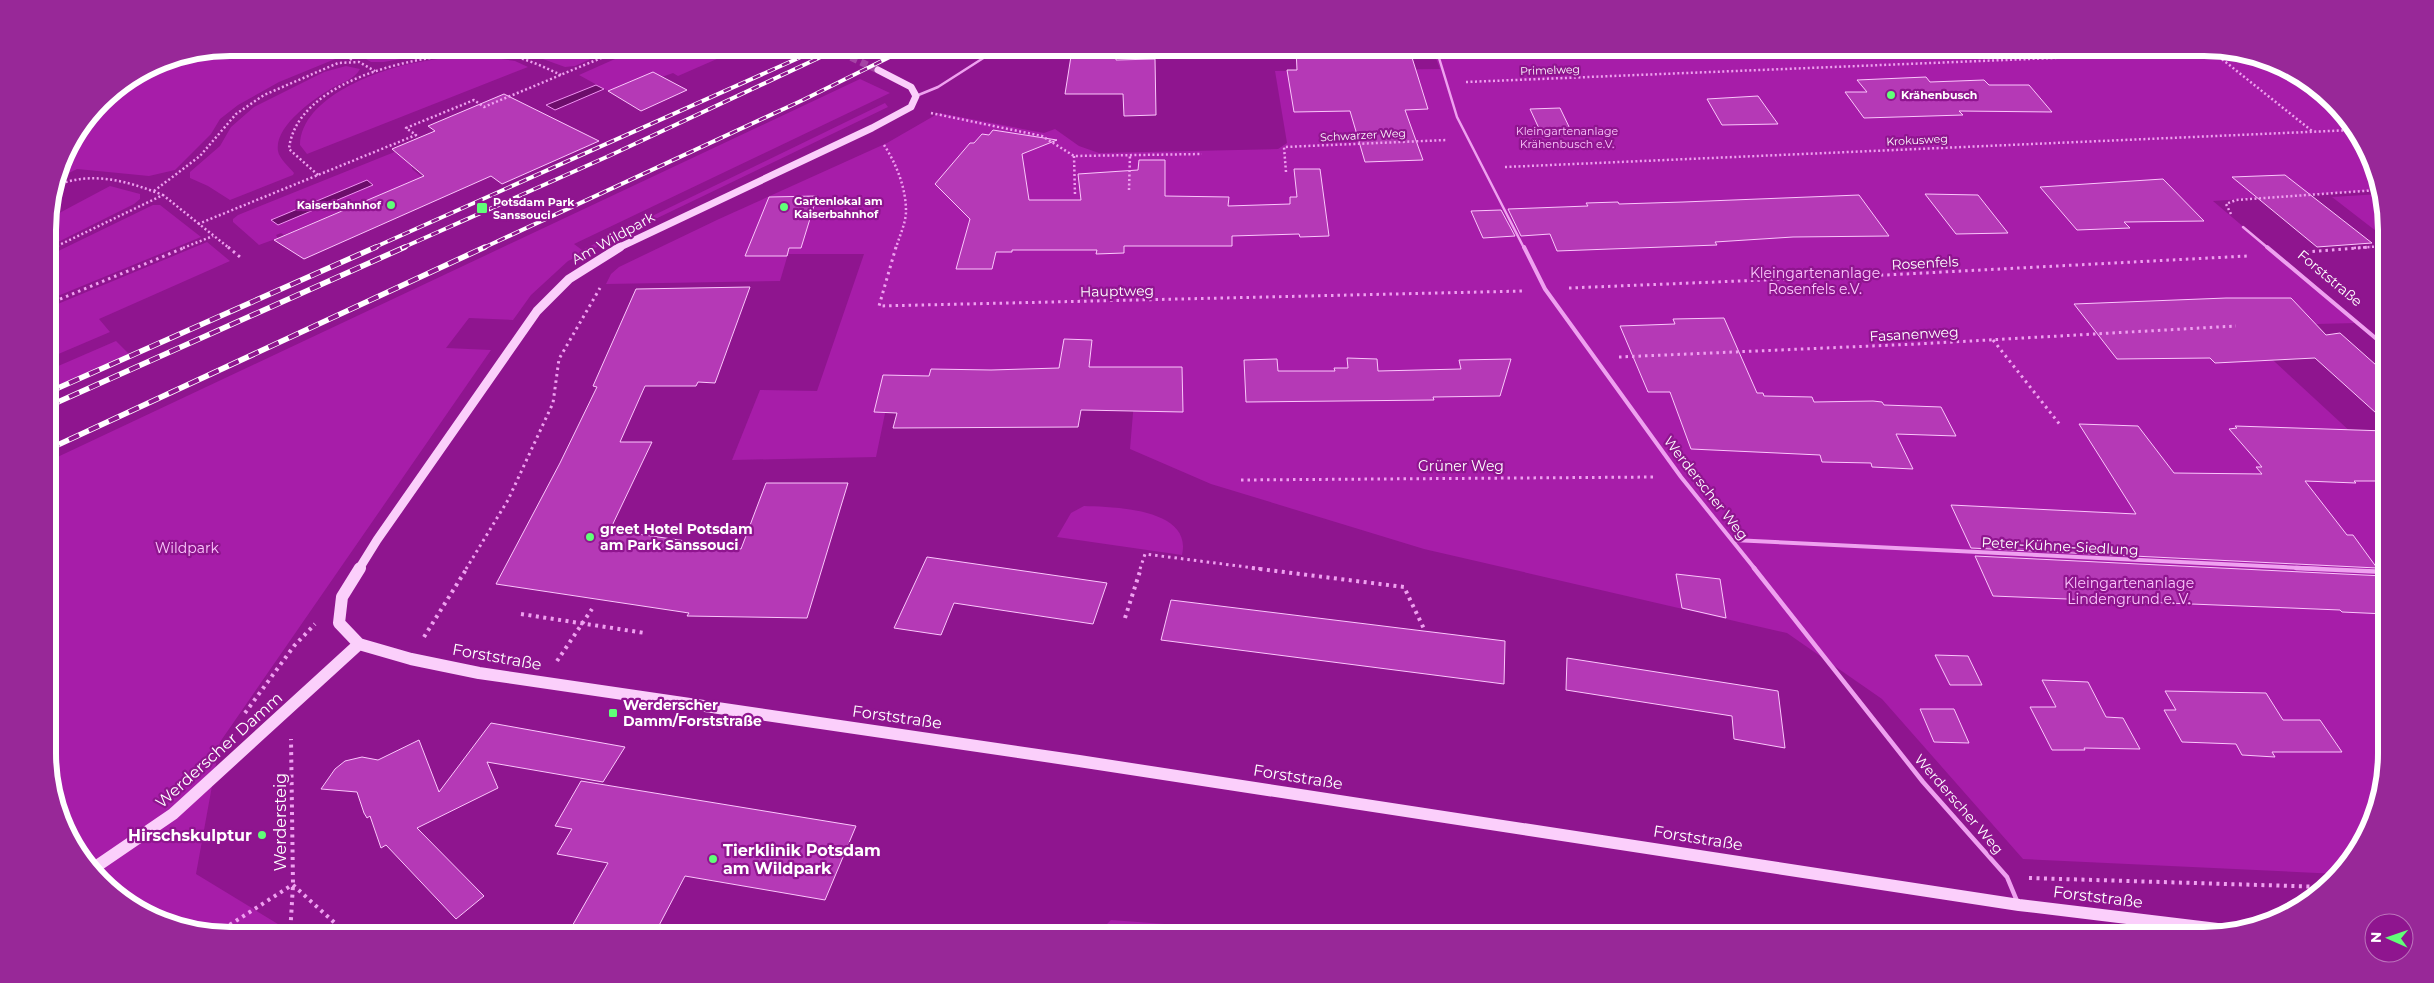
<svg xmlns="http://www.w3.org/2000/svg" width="2434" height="983" font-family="Montserrat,sans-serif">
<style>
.green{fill:#a71da9}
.water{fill:#6c0d6b;stroke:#f193f3}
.building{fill:#b539b6;stroke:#fbc7fc}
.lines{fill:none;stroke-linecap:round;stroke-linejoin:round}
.secondary-tunnel{stroke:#a544a5;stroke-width:7;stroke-dasharray:7 4;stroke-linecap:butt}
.path-far2{stroke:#efa1f0;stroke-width:2.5;stroke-dasharray:2 2.5;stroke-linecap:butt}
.path-far1{stroke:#efa1f0;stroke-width:3;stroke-dasharray:2.5 4;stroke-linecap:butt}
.path{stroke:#efa1f0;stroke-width:4;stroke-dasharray:3 4.5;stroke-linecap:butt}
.lane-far2{stroke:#efa1f0;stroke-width:2.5}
.lane-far1{stroke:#efa1f0;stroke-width:4}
.lane{stroke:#efa1f0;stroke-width:4.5}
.secondary-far2{stroke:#fbcffb;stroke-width:7}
.secondary-far1{stroke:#fbcffb;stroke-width:9}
.secondary{stroke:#fbcffb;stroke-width:12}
.rail-far1-casing{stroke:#fff;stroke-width:4}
.rail-casing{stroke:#fff;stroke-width:5.5}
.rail-far1{stroke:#8f158f;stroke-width:2.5;stroke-dasharray:8;stroke-linecap:butt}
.rail{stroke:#8f158f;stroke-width:4;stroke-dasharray:11;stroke-linecap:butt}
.poi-dot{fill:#60ff78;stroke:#8f158f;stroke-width:2}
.labels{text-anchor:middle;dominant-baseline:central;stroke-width:4.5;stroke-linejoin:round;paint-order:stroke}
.far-street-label{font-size:11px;fill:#fff;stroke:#8f158f}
.far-poi-label{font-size:11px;font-weight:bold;fill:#fff;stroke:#8f158f;text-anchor:start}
.far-park-label{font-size:11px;fill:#fbc7fc;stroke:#8f158f}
.street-label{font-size:14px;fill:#fff;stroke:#8f158f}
.park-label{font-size:14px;fill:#fbc7fc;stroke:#8f158f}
.poi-label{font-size:14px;font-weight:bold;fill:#fff;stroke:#8f158f;text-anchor:start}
.near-street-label{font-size:16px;fill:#fff;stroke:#8f158f}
.near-poi-label{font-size:16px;font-weight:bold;fill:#fff;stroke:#8f158f;text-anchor:end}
.rim{fill:none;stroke:#fff;stroke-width:6}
</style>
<rect width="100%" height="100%" fill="#8f158f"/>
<path class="green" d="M230,48H354L345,55L279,82L238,105L220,119L211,134L175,170L149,176L77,169L59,178L66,149L110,93L161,61Z
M372,48H615L575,66L565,67L529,54L506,50L444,51L384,62H371L366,59Z
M636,48H742L678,76L673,73L662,77L653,72L608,91L579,75L633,51Z
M1432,48H2204L2263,57L2305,78L2349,119L2378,190L2213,201L2357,323L2236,326L2353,434L2386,477V753L2377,812L2349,864L2338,874L2023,859L1882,699L1787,633L1424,549L1211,484L1130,449L1135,389H890L876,457L732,460L760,390L817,391L864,254H788L780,281L606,284L611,274L619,267L719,219L887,143L939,113L1044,133L1055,129L1079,146L1099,153L1278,149L1287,143L1275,71L1440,69Z
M481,56L515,61L528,67L307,154L300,145C301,97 379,69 419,62C439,58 460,57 481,56Z
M346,66L360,69C355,79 341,83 332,88C314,99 274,126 278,151C279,158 289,167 294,173L293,175L230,200L208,186L190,178V172L220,146L231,127L254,107L324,72Z
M860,79L890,93L574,244L582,250L885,103L888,107L568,261L531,295L513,320L469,318L446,348L491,350L220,742L196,874L296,935H230L171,926L93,873L51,788L49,461Z
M397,151L396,153L412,166V169L422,177L284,235L281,233L276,235L278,238L259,245L233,222V219L238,215Z
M110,186L140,194V199L134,204L48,247V219Z
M2380,194L2385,206V238L2332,197Z
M153,205H160L201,237L48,300V256Z
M207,242L230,261L99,319L110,332L49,358L48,308Z
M116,341L129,354L49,389V370Z
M1084,506C1113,507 1193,508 1182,555L1057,537L1071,513Z
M1111,920L1311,935H1096Z"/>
<path class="water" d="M596,85L604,89L555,110L546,105Z
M367,180L373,185L278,225L271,220Z"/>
<path class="building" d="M1296,48H1409L1428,109L1405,110L1423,160L1365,162L1350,111L1294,112L1287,70H1297Z
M1116,49V60L1155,59L1156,115L1124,116L1123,94H1065L1072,50Z
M653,72L687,90L641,111L608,91Z
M1926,77L1930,82L1984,80L1989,85H2029L2052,112L1959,111L1963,115L1864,118L1845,92H1867L1857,80Z
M504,94L599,141L502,184L491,176L304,259L274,240L424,176L392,149L435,131L428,126Z
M1758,96L1778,124L1722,125L1707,99Z
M1560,108L1573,135H1542L1530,109Z
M993,130L1057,140L1022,154L1029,200H1081L1078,174L1138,170L1139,160H1165V196L1229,197L1228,206L1290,204V197H1297L1294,169H1320L1329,236L1300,237L1299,234L1232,236V246H1124V253L1096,254L1097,250H1012V252H996L992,269H956L970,219L935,184L970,143H974L982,134L989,135Z
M2285,175L2372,243L2317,247L2232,177Z
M2163,179L2204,221L2124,222L2130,228L2077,230L2040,187Z
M1925,194L1978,195L2008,233L1956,234Z
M1859,195L1889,236L1793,237L1715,242L1717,245L1557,251L1550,234L1521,236L1508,209L1588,206L1586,203L1618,202L1619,204L1683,202Z
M817,196L801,248H789L787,256H745L769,197Z
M1501,210L1515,236L1483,238L1471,211Z
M750,287L715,383L698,382L696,386H645L620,442H652L610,530L741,549L766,483H848L807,618L687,616L689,613L496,584L560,463L597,387L593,386L636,289Z
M2226,298H2291L2326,335L2340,333L2385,373L2386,422L2315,358L2215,363L2210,358L2117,359L2074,304Z
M1724,318L1757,393H1763L1764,396L1812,397L1814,402L1873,401L1882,402L1884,405L1941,407L1956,436L1896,434L1913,469L1872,467L1871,463L1822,462L1820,455L1691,449L1670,392H1648L1620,326L1675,324L1673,319Z
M1064,339L1092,340L1089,367H1182L1183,412L1081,410L1078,427L893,428L897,413L874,412L883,375L929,376L931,369L991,370L1059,368Z
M1347,358L1377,359L1378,371L1461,369L1459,360L1511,359L1500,396L1433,397L1434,400L1246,402L1244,360L1277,359L1278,371H1335L1334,368H1348Z
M2079,424L2138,426L2174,473L2262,474L2256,467H2262L2229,429L2237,428L2235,426L2386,431V481H2354L2356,483L2305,481L2347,535H2353L2377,568L1971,548L1951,505L2136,514Z
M1975,556L2384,576L2386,579V614L2342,612L2340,610L1993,596Z
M927,557L1038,573L1107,583L1093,624L954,603L941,635L894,628Z
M1676,574L1720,579L1726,618L1682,608Z
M1171,600L1505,641L1504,684L1161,640Z
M1935,655L1968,656L1982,685H1950Z
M1567,658L1778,691L1785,748L1734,739L1732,716L1566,690Z
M2042,680L2088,682L2106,717L2123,718L2140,749L2084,748L2085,750H2052L2030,707H2056Z
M2165,691L2266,693L2283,720H2320L2342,752H2272L2275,757L2242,755L2236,744L2182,742L2164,710H2176Z
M1920,709H1954L1969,743L1934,742Z
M491,723L625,747L603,782L487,762L498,788L417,828L484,896L456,919L386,845L381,848L370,816L367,818L364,813L357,792L321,789L335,769L345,761L362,757L378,760L419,740L439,792Z
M581,781L856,826L825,900L685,876L654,935H567L608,863L557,854L572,829L555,826Z"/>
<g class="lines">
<path class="secondary-tunnel" d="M831,48L878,70"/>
<path class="path-far2" d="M2208,48L2312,131
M350,60L363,48
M1466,82L2225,51
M931,113L1042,136L1074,156L1202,154
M884,145C896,163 906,188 906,211C906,223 899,237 896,248
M1074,156L1075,195
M1505,167L2353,130
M1286,172L1284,147L1447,140
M318,175L289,149C297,74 439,49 500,54C521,56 542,66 561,75
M57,185C94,171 127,181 163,195
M1129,190L1130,155
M154,191L200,156L236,114L264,95L338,63L359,62L375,71
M2231,214L2226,204L2236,200L2378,190
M198,224L416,135L406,128L474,100L484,107L625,48
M53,248L163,195L229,248
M183,248L213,236
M2354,248L2385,246"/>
<path class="path-far1" d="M228,247L240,257
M896,247L879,306L1523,291
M48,251L56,247
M2306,252L2371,247
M1569,288L1886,275L2247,256
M48,304L186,247
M1993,340L2061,426
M1619,357L1917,344L2236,326
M1241,480L1656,477
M466,569L508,500L553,403L559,359L600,288
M1140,569L1145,554L1262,569"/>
<path class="path" d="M1252,568L1404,587L1425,631
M521,614L645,633
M1125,618L1141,568
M424,637L467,568
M557,661L592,609
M245,713L294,646L315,624
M2029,878L2326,887
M293,885L348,935
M217,933L292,885
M290,935L293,885L291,739"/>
<path class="lane-far2" d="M1436,48L1457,117L1524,248
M916,96L938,87L999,48
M2243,227L2268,248"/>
<path class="lane-far1" d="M1524,247L1545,289L1681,477L1755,569
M2267,247L2385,346
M1733,540L2322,569"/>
<path class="lane" d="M1754,568L1923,782L2007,877L2017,901
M2296,568L2386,572"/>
<path class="secondary-far2" d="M618,248L872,128L911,107L916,96L911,87L878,70"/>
<path class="secondary-far1" d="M359,569L377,540L537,311L569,279L620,247"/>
<path class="secondary" d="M359,644L411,659L479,673L1079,761L2019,905L2234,931
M359,644L339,623L342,597L360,568
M91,870L173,814L359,644"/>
<g class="rail-far1-casing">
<path id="rail-far1" d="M373,248L821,48
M402,248L611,155L840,48
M483,248L803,100L908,48"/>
</g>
<g class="rail-casing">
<path id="rail" d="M49,392L376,247
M49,406L405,247
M49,449L485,247"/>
</g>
<use href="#rail-far1" class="rail-far1"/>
<use href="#rail" class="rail"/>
</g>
<g class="poi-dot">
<circle cx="1891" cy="95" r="5"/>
<circle cx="391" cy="205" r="5"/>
<circle cx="784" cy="207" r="5"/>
<rect x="476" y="202" width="12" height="12" rx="2.5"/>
<circle cx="590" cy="537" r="5"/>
<rect x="608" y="708" width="10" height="10" rx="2.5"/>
<circle cx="262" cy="835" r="5"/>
<circle cx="713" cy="859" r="5"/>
</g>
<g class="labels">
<g class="far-street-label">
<text transform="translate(1550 70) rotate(-2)">Primelweg</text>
<text transform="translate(1363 135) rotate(-3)">Schwarzer Weg</text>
<text transform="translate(1917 140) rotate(-3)">Krokusweg</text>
</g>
<g class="far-poi-label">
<text x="1901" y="95">Krähenbusch</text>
<text x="794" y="201">Gartenlokal am<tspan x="794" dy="13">Kaiserbahnhof</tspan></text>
<text x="493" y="202">Potsdam Park<tspan x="493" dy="13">Sanssouci</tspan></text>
<text x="381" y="205" text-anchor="end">Kaiserbahnhof</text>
</g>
<g class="far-park-label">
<text x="1567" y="131">Kleingartenanlage<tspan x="1567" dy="13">Krähenbusch e.V.</tspan></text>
</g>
<g class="street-label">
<text transform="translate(613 238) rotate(-29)">Am Wildpark</text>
<text transform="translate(1925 263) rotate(-3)">Rosenfels</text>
<text transform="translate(2330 278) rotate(40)">Forststraße</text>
<text transform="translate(1117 291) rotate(-1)">Hauptweg</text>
<text transform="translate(1914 334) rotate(-3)">Fasanenweg</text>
<text x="1461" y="466">Grüner Weg</text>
<text transform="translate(1706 488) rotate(52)">Werderscher Weg</text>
<text transform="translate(2060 546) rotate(3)">Peter-Kühne-Siedlung</text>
<text transform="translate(1959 804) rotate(49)">Werderscher Weg</text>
</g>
<g class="park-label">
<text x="1815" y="273">Kleingartenanlage<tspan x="1815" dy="16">Rosenfels e.V.</tspan></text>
<text x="187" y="548">Wildpark</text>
<text x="2129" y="583">Kleingartenanlage<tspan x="2129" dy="16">Lindengrund e. V.</tspan></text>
</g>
<g class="poi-label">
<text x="600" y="529">greet Hotel Potsdam<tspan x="600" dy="16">am Park Sanssouci</tspan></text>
<text x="623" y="705">Werderscher<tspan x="623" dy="16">Damm/Forststraße</tspan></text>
</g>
<g class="near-street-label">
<text transform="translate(497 657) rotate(10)">Forststraße</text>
<text transform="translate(897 717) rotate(8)">Forststraße</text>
<text transform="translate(219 750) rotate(-42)">Werderscher Damm</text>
<text transform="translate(1298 777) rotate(9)">Forststraße</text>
<text transform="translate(280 822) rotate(-90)">Werdersteig</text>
<text transform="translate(1698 838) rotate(9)">Forststraße</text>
<text transform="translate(2098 897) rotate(7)">Forststraße</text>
</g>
<g class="near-poi-label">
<text x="252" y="835">Hirschskulptur</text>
<text x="723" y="850" text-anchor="start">Tierklinik Potsdam<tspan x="723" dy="18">am Wildpark</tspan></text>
</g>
</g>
<path d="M0 0H2434V983H0ZM230 56H2204A174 174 0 0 1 2378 230V753A174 174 0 0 1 2204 927H230A174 174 0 0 1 56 753V230A174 174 0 0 1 230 56Z" fill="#982898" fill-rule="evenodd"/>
<path class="rim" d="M230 56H2204A174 174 0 0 1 2378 230V753A174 174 0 0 1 2204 927H230A174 174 0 0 1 56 753V230A174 174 0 0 1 230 56Z"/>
<g transform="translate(2389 938) rotate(272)"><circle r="24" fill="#8f158f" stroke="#bc73bc"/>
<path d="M0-4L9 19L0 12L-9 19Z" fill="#60ff78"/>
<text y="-8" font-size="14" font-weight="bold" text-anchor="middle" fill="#ffffff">N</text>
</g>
</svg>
